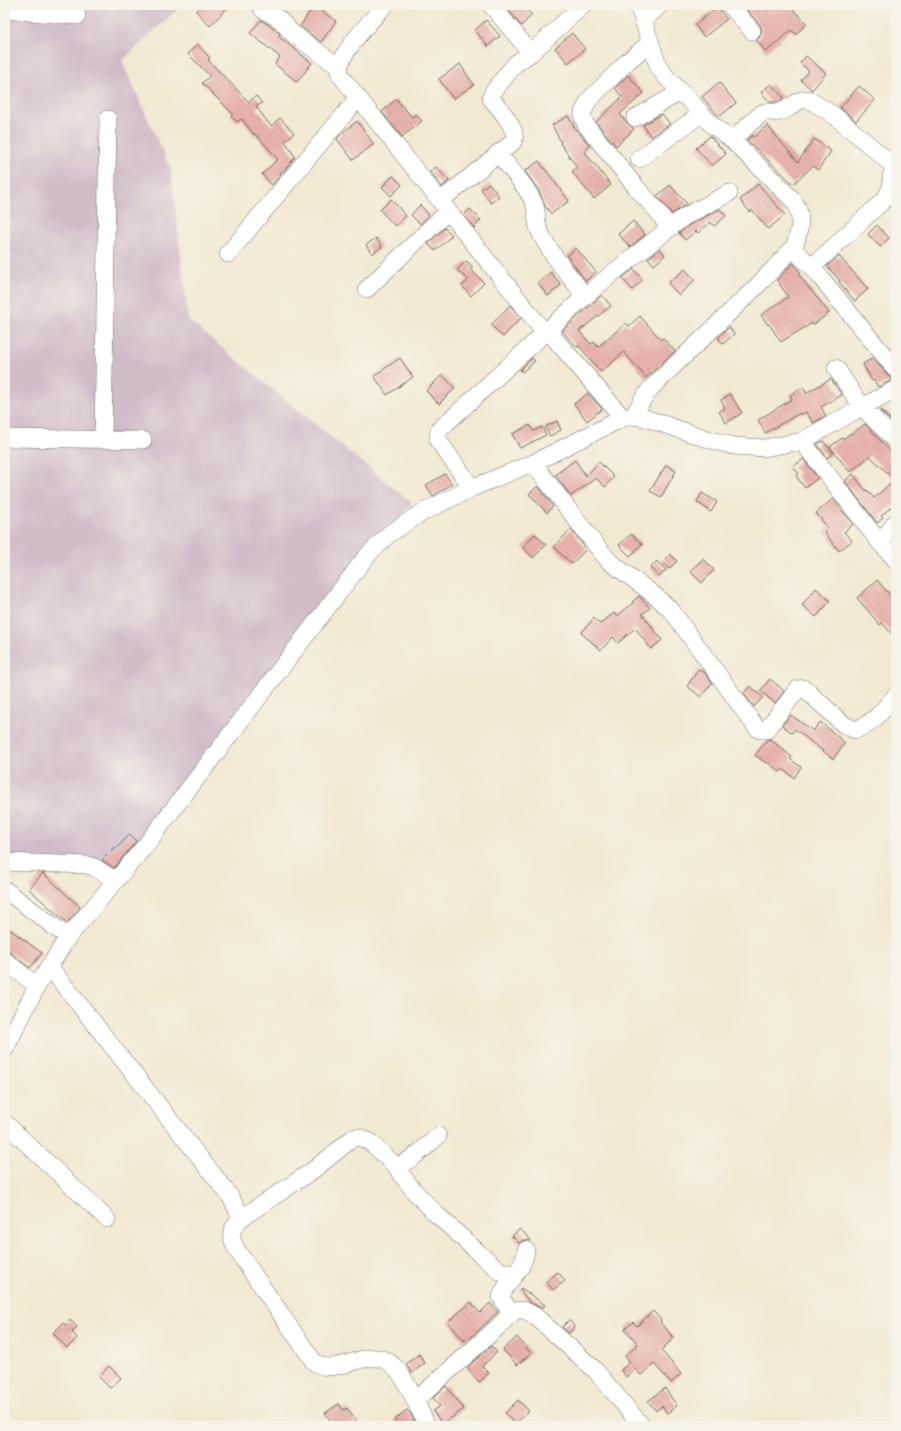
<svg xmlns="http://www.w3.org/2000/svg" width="901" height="1431" font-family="'Balsamiq Sans',sans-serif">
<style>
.industrial{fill:#d1bdca}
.building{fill:url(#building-back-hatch)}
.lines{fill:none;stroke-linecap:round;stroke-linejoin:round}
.minor-casing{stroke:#716e66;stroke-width:18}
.minor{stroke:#fff;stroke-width:17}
</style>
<defs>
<pattern id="building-back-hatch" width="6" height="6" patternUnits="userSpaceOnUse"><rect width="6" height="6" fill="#eab3ae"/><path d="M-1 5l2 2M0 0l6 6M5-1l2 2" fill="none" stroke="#c99a96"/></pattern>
</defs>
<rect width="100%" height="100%" fill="#f7f3e8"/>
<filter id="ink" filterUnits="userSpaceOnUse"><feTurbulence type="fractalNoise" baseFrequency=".025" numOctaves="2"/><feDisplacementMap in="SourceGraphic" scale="8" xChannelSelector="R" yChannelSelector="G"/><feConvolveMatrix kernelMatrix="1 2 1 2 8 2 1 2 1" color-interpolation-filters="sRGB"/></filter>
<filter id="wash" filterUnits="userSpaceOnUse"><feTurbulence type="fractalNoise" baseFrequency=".012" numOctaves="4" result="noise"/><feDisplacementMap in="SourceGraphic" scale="16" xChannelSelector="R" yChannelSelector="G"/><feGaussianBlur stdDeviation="0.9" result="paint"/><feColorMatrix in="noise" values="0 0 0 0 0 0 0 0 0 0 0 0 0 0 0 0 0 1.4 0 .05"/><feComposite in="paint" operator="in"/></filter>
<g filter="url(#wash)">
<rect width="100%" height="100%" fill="#f2e9d3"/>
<path class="industrial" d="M5,5H182L122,61L171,170L188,320L412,503L125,871L5,860Z"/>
<g id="blocks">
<path class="building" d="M202,5H230L210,26L196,11Z
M512,5H522L532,15L521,26L508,9Z
M743,5H789L807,24L796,34L791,30L766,52L756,40L759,38L761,34L762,30L760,25Z
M314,6L336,21L321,42L300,26Z
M717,7L727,19L704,37L695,25Z
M261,20L275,29L280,34L278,36L312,63L297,82L275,64L280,57L250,33Z
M486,20L500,36L488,46L475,30Z
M572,33L585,49L568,63L555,48Z
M197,44L210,58L208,60L249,102L256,96L262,103L256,107L271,126L280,118L294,133L285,141L295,157L284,171L280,173L281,174L272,185L262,174L278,159L255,134L254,135L242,119L237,122L231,116L233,114L202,83L210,76L188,54Z
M806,56L826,73L812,90L801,80L809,71L800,63Z
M460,64L474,85L453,99L439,79Z
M628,75L644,93L620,114L627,123L634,129L616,146L596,122L622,97L615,88Z
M719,82L736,103L719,117L702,97Z
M771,84L784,98L778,102H770L761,92Z
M859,86L875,100L856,121L840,108Z
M396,99L412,117L416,114L422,121L402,137L382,112Z
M662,114L670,124L651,137L643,125Z
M568,116L576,131L577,130L590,146L584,151L611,185L594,199L572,172L577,167L560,143L561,142L552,125Z
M357,121L374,144L353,160L337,139L342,133Z
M767,125L798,162L814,139L831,151L818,170L813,166L793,184L747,140L753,135L754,137Z
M710,136L726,154L712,166L696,148Z
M539,161L569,201L551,214L545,206L539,191L525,171Z
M436,167L449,181L442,187L430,172Z
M393,176L402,185L391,196L382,187Z
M489,183L499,196L491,203L481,189Z
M758,184L785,215L768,229L752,210L750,212L740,200Z
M670,185L687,204L672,214L657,196Z
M391,199L406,216L395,226L380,210Z
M420,205L429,215L420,224L411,215Z
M470,209L481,220L474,228L464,215Z
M720,209L726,216L714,226L711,222L698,233L696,231L685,240L679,233L689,225Z
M633,221L645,235L630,247L618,234Z
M877,225L889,238L880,247L868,234Z
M445,228L452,235L435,251L428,244Z
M376,238L382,247L372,254L366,245Z
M576,248L596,272L586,281L567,256Z
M660,249L665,255L654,265L648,258Z
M839,256L868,289L855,301L839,282L840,281L827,266Z
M466,261L473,267L470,269L484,283L471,296L462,286L468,280L457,270Z
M793,263L801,273L799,275L829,313L813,325L812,323L781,342L769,324L768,325L761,315L788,297L777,280Z
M634,269L643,280L632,290L622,278Z
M685,269L695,280L679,295L668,283Z
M551,272L561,285L548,296L538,283Z
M602,295L611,306L579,331L591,344L594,342L598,347L626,323L629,326L640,316L661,340L663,338L675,351L646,378L624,352L601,372L579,346L577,347L562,331Z
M510,305L521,318L503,337L491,325Z
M729,327L734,334L723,344L718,338Z
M400,358L413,377L387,395L374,376Z
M532,358L535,361L522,372L520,370Z
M873,358L892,380L878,387L874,380L872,381L863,364Z
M442,375L455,388L439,404L426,391Z
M831,379L842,395L821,407L826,416L813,423L806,412L801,415L800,413L765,433L758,420L792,399L790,395L803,387L806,393Z
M588,393L602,409L587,421L574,404Z
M730,394L742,413L726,423L719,412L725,408L721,400Z
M881,410L895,423L894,424L880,411Z
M557,421L561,430L550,436L545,427Z
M865,424L896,457V503L881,516L883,518L877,523L845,481L853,474L866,491L867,490L874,498L895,480L870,456L850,472L830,447L842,438L843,439L851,433V434Z
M530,425L533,431L542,427L546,435L520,448L512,434Z
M823,441L833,453L827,458L817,444Z
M803,459L818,478L805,488L796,476L799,474L793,467Z
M575,460L586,476L599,462L614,477L605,487L596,478L571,496L555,475Z
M666,465L676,471L661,497L650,491Z
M445,474L452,484L433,496L426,485Z
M538,486L553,506L547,513L529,494Z
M702,493L717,502L711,512L697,502Z
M833,499L853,524L844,532L852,541L839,551L824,532L828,528L816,513Z
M571,529L586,549L572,564L554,547Z
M535,534L546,545L533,558L523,547Z
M631,534L642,544L630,556L619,545Z
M670,554L677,561L669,569L662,562Z
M703,559L714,570L702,583L690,571Z
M657,561L666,570L659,577L650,568Z
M877,580L896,602V638L882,623L880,625L857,598Z
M816,588L830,601L816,617L802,605Z
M639,596L650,608L642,614L662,640L651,649L635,628L618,643L613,637L601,650L581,633L594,618L600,624L614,613L617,616L633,603L632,602Z
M699,669L705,673L712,683L701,697L687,686Z
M770,679L784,691L775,703L760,691Z
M750,686L763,697L754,707L744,693Z
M791,715L813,731L820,722L845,743L833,759L795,729L792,733L782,725Z
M770,739L792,757L790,759L801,767L794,778L783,769L780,772L767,762L766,763L755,755L767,740Z
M130,834L136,841L114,868L102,860L115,847L117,848Z
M43,873L80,907L67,923L29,889Z
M5,926L42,953L30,968L11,953L5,951Z
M520,1229L531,1240L530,1241L523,1240L519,1243L512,1236Z
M558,1272L565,1281L553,1290L546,1282Z
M521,1288L545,1305L541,1308L529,1302L520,1289Z
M471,1302L480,1313L490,1303L498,1312L469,1339L468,1338L464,1341L448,1322Z
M653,1311L661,1320L660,1322L674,1338L661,1350L681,1374L671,1383L654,1364L641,1375L635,1369L626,1377L621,1370L630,1362L625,1356L638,1344L625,1329L633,1322L637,1326Z
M70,1320L77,1327L72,1332L77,1338L67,1348L53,1333L63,1323L65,1325Z
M569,1320L575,1327L569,1333L562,1327Z
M517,1337L531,1353L517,1365L503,1350Z
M491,1346L497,1352L482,1366L489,1373L479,1382L467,1368Z
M419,1354L425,1363L412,1373L406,1364Z
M109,1366L121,1378L110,1388L99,1377Z
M446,1386L464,1409L442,1424L433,1411L440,1406L433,1398Z
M665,1388L677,1406L667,1413L662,1406L656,1411L648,1401Z
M518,1400L529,1411L515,1424L505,1413Z
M339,1404L343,1410L347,1408L356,1421L350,1426H343L340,1422L334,1426L325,1413Z
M407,1410L411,1414L416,1426H398L394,1420Z"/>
</g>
</g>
<g filter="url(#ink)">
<use href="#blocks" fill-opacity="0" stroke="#716e66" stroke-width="1"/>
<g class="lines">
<g class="minor-casing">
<path id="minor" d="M385,5C373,19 334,57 340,75L545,333
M491,5L531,53
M638,5L659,68L668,79L691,102L711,124L732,140L793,200C804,215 800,230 794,247L797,253L812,267L896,370
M730,5L752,31
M262,9L279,19L293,34L339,67
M5,10L77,16
M643,21L660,5
M650,43L628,61L589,100L583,112V118L586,125L636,187L659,213L669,228
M635,118L680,92
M732,140L762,113C768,110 775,114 781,112C790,109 798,98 808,99L835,116L896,168
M498,153C510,169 526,185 534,203C538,212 535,222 539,230C550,254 569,275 585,296
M639,159L701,114
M440,201L513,142C520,132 500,109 493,101L491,98L493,92L515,64L531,53L583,5
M228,254L358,98
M812,267L886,198L892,185L891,176L896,169
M367,289L448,211
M549,329L554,338L623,418
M836,368L862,407L896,441
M633,416L643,399L651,388L757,286L794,247
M5,438L143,440
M103,439L108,119
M802,441L880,543L896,560
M533,463L595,544L609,561L653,594L671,610L756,727L760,730H766L798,689L803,688L806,690L843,724L855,730C873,724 884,709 896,695
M472,488L438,440V434L440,429L582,299L615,271L684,217L729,193
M880,543L896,522
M5,862L87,865L94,867L116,881
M5,890L68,937
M5,961L37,986
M49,966L230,1196L238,1211L240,1219C229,1231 230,1235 236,1249L314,1362C337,1380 371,1341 395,1367C407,1380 419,1409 427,1426
M5,1049L37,986L68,937L145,846L366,557L389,534L423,512L472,488L533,463L623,418L633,416L645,418L711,440L734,446L764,448L802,441L862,407L896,389
M5,1123L107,1219
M396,1166L400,1173L414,1191L436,1214L480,1254L501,1272L516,1274
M240,1219L312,1171L353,1138L359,1137L370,1142L396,1166C412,1161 425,1147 438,1136
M512,1313L507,1307L501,1297C507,1278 524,1272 526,1250
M415,1401L499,1326C513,1312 518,1303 536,1317L595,1370L642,1426"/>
</g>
<use href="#minor" class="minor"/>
</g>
</g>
<rect width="901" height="1431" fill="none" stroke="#f7f3e8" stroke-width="20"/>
</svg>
